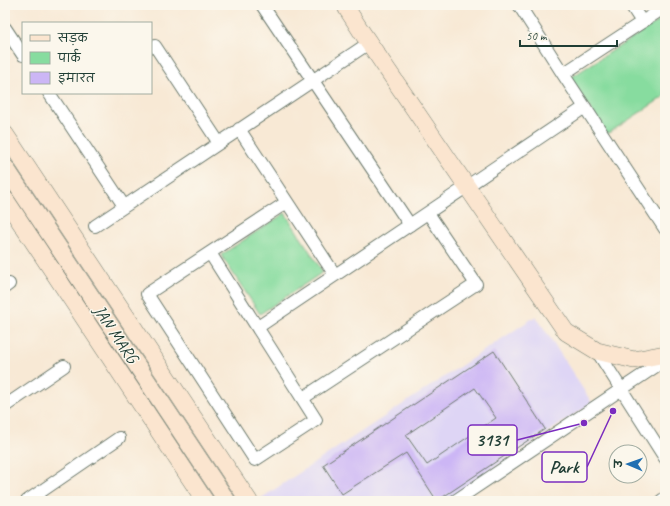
<svg xmlns="http://www.w3.org/2000/svg" width="670" height="506" font-family="Caveat,'Playpen Sans Deva',sans-serif">
<style>
.built{fill:#ded5f5}
.green{fill:#87dc9f;stroke:#538c6a}
.building{fill:#ccb6f5;fill-rule:evenodd}
.lines{fill:none;stroke-linecap:round;stroke-linejoin:round}
.street-casing{stroke:#6b796c;stroke-width:14}
.secondary-casing{stroke:#6b796c;stroke-width:18}
.street{stroke:#fff;stroke-width:12}
.secondary{stroke:#fbe5cf;stroke-width:17}
.labels{text-anchor:middle;dominant-baseline:central;stroke-width:3;stroke-linejoin:round;paint-order:stroke}
.street-label{font-size:17px;fill:#1f3d34;stroke:#fbf7ec}
.leader{fill:none;stroke:#7b2cbf;stroke-width:1.5}
.callout-dot{fill:#7b2cbf;stroke:#fbf7ec;stroke-width:1.5}
.callout{fill:#fbf7ec;stroke:#7b2cbf;stroke-width:1.5}
.callout-label{font-size:18px;text-anchor:middle;font-weight:bold;fill:#1f3d34}
</style>
<rect width="100%" height="100%" fill="#fbf7ec"/>
<filter id="ink" filterUnits="userSpaceOnUse"><feTurbulence type="fractalNoise" baseFrequency=".025" numOctaves="2"/><feDisplacementMap in="SourceGraphic" scale="8" xChannelSelector="R" yChannelSelector="G"/><feConvolveMatrix kernelMatrix="1 2 1 2 8 2 1 2 1" color-interpolation-filters="sRGB"/></filter>
<filter id="wash" filterUnits="userSpaceOnUse"><feTurbulence type="fractalNoise" baseFrequency=".012" numOctaves="4" result="noise"/><feDisplacementMap in="SourceGraphic" scale="16" xChannelSelector="R" yChannelSelector="G"/><feGaussianBlur stdDeviation="0.9" result="paint"/><feColorMatrix in="noise" values="0 0 0 0 0 0 0 0 0 0 0 0 0 0 0 0 0 1.4 0 .05"/><feComposite in="paint" operator="in"/></filter>
<g filter="url(#wash)">
<rect width="100%" height="100%" fill="#f8e9d5"/>
<path class="built" d="M536,316L592,403L445,501H257Z"/>
<path class="green" d="M665,17V96L607,134L570,78Z
M285,213L323,272L260,314L221,255Z"/>
<g id="blocks">
<path class="building" d="M494,351L545,429L437,501L406,453L342,494L323,465ZM475,388L496,418L427,465L406,435Z"/>
</g>
</g>
<g filter="url(#ink)">
<use href="#blocks" fill-opacity="0" stroke="#6b796c" stroke-width="1"/>
<g class="lines">
<g class="street-casing">
<path id="street" d="M262,5L410,225
M519,5L563,74L665,229
M631,5L642,22
M5,28L23,55
M155,46L219,143
M563,74L665,7
M49,93L124,206
M239,129L335,275
M95,226L369,43
M210,253L316,420L255,460L147,294L287,202
M5,287L9,284
M258,327L585,107
M597,351L665,458
M303,398L476,284L428,213
M5,406L64,366
M27,501L119,438
M455,501L665,360
M661,501L665,498"/>
</g>
<g class="secondary-casing">
<path id="secondary" d="M347,5V9L361,31L566,332L597,351L634,360L665,354
M5,134L249,501
M5,167L227,501
M5,199L205,501"/>
</g>
<use href="#street" class="street"/>
<use href="#secondary" class="secondary"/>
</g>
</g>
<g class="labels">
<g class="street-label">
<text transform="translate(116 334) rotate(56)">JAN MARG</text>
</g>
</g>
<path class="leader" d="M584 423L517 440M613 411L587 467"/>
<g class="callout-dot">
<circle cx="584" cy="423" r="4"/>
<circle cx="613" cy="411" r="4"/>
</g>
<g class="callout">
<rect x="468" y="425" width="49" height="30" rx="4"/>
<rect x="542" y="452" width="45" height="30" rx="4"/>
</g>
<g class="callout-label">
<text x="492" y="446">3131</text>
<text x="564" y="473">Park</text>
</g>
<rect width="670" height="506" fill="none" stroke="#fbf7ec" stroke-width="20"/>
<rect x="22" y="22" width="130" height="72" fill="#fbf7ec" stroke="#a3ada2"/>
<rect x="30" y="35" width="20" height="6" fill="#fbe5cf" stroke="#a3ada2"/>
<text x="58" y="42" font-size="12" fill="#1f3d34">सड़क</text>
<rect x="30" y="52" width="20" height="12" fill="#87dc9f" stroke="#a3ada2"/>
<text x="58" y="62" font-size="12" fill="#1f3d34">पार्क</text>
<rect x="30" y="72" width="20" height="12" fill="#ccb6f5" stroke="#a3ada2"/>
<text x="58" y="82" font-size="12" fill="#1f3d34">इमारत</text>
<g transform="translate(628 464) rotate(272)"><circle r="19" fill="#fbf7ec" stroke="#a3ada2"/>
<path d="M0-3L7 15L0 10L-7 15Z" fill="#1f6fb2"/>
<text y="-6" font-size="11" font-weight="bold" text-anchor="middle" fill="#1f3d34">उ</text>
</g>
<path d="M520 40v6h97v-6" fill="none" stroke="#1f3d34" stroke-width="2"/>
<text x="526" y="40" font-size="12" fill="#1f3d34" stroke="#fbf7ec" stroke-width="3" paint-order="stroke">50 m</text>
</svg>
